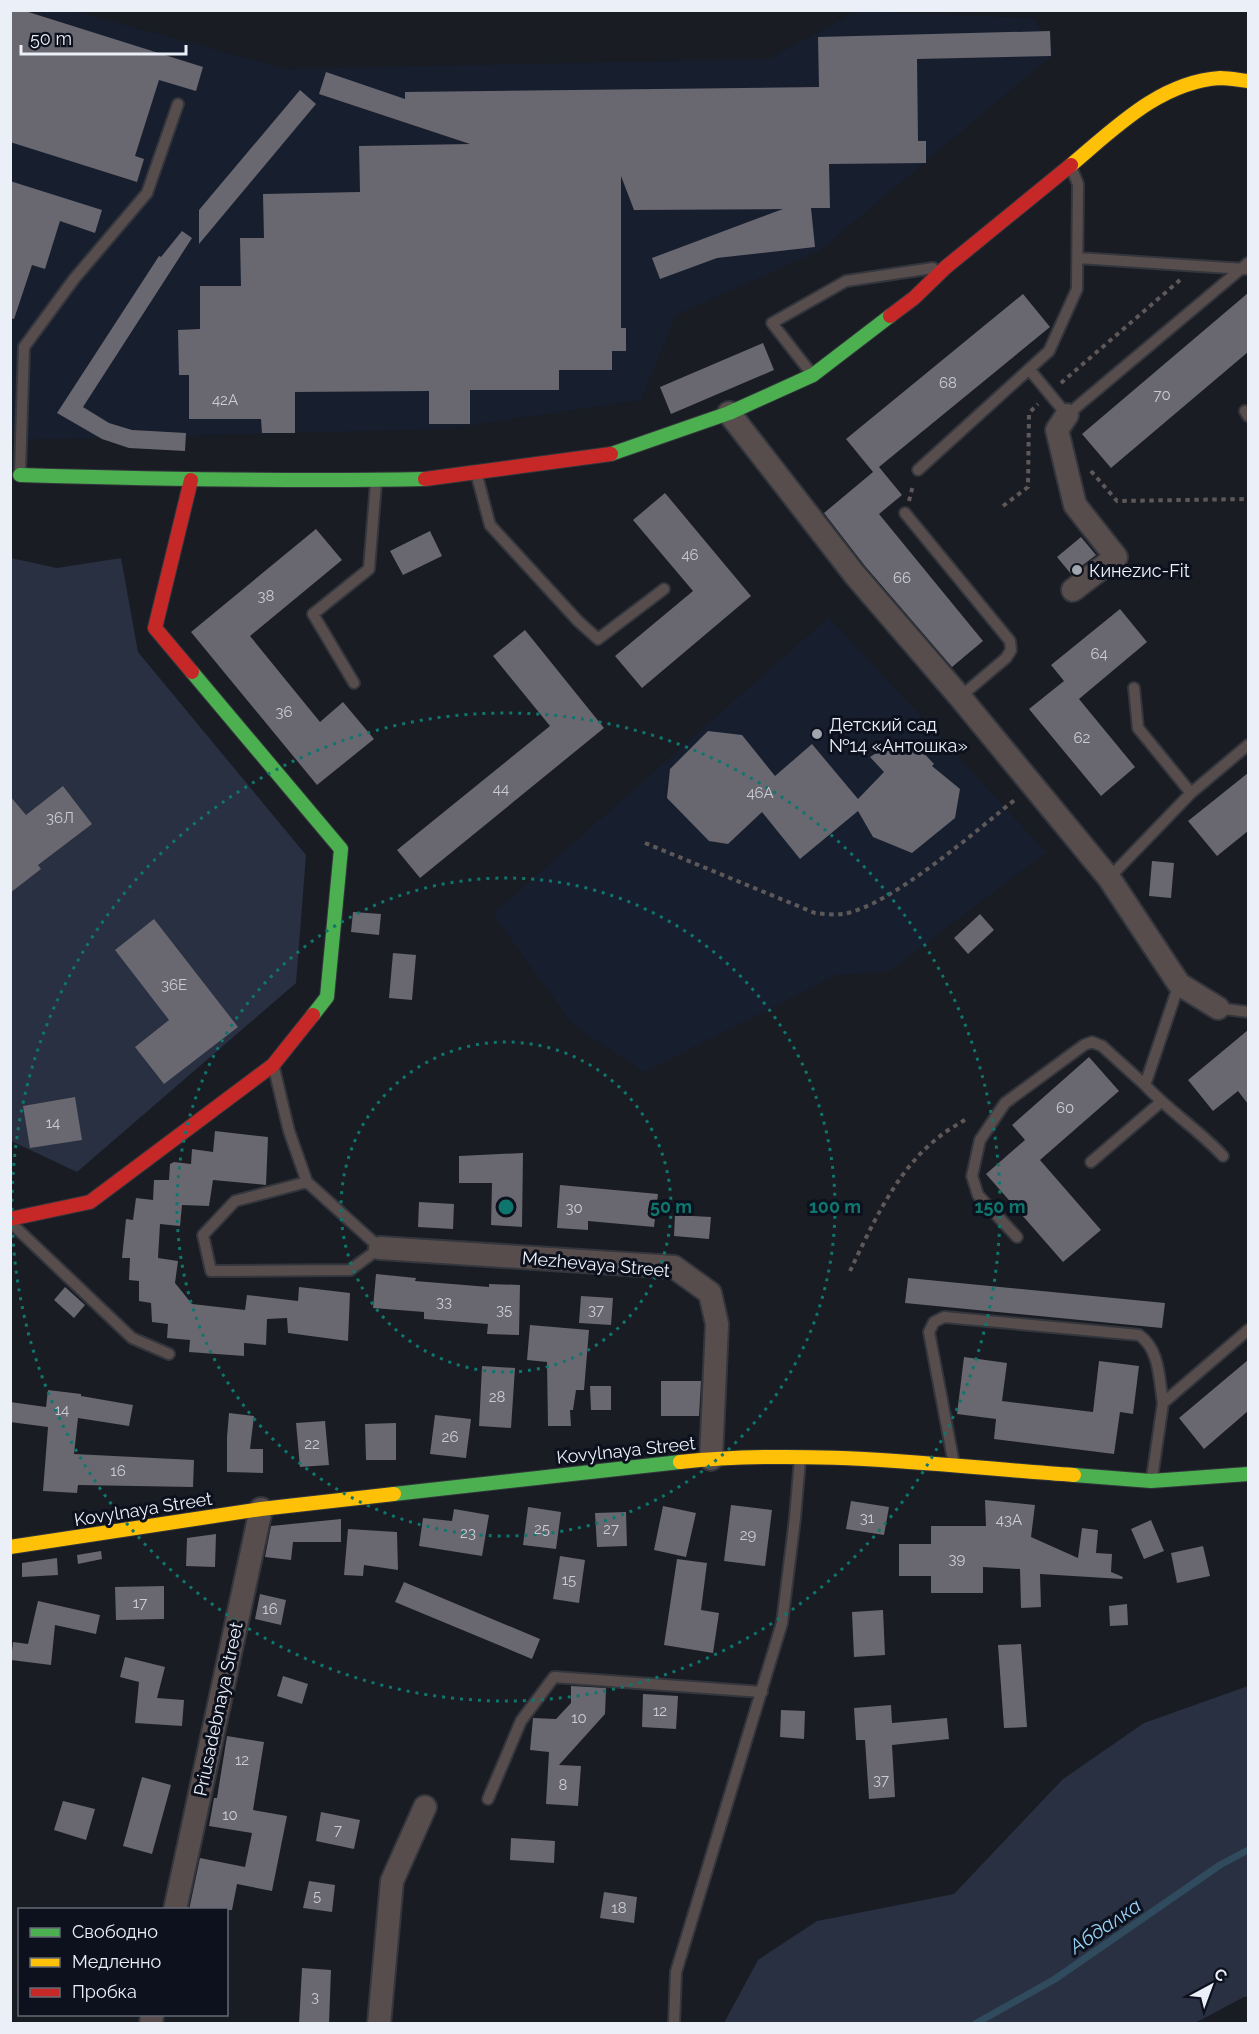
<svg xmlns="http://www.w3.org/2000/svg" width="1259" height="2034" font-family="Raleway,sans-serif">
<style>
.built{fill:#171f2f}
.green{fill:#283041}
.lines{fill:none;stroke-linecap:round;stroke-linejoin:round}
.stream{stroke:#304b5d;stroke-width:7}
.building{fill:#696770}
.lane-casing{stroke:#33363c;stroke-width:14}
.street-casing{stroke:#33363c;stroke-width:26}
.fast-casing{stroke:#33363c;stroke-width:16}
.slow-casing{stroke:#33363c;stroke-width:16}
.jam-casing{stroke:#33363c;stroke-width:16}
.path{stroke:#5e5859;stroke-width:4;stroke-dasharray:4.5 4.5;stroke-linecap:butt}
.lane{stroke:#584d4d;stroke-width:10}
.street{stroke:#584d4d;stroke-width:22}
.fast{stroke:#4caf50;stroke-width:14}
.slow{stroke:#ffc107;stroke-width:14}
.jam{stroke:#c62828;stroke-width:14}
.ring{fill:none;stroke:#0f766e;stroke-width:3;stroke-dasharray:3 6}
.poi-dot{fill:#a1a5ad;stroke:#0c111d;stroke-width:2}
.labels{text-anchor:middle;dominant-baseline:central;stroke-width:6;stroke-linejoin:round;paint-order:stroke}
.number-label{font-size:15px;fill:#cacdd6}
.poi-label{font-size:18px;fill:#eaeff8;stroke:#0c111d;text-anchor:start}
.street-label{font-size:18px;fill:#eaeff8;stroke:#0c111d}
.water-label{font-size:20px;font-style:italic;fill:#99d3f7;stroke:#0c111d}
.centre{fill:#0f766e;stroke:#0c111d;stroke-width:3}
.ring-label{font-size:18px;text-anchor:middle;font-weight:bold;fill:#0f766e;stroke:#0c111d;stroke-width:6;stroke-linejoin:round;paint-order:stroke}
</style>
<rect width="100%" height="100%" fill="#191c23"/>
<path class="built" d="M10,11H74L286,69L769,59L857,11L1033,18L1055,53L819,251L676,315L641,400L443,429L11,440Z
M829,617L1046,852L890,971L836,975L644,1072L573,1025L493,914Z"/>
<path class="green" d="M11,558L57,568L121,558L138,652L306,855L296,983L77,1172L11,1141Z
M1248,1686V1997H1244L1195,2023H724L758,1960L817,1921L954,1894L1063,1779L1144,1723Z"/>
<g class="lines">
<path class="stream" d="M975,2024L1055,1979L1220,1865L1248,1850"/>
</g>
<path class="building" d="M10,10H22L203,67L196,91L159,80L135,156L144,159L137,182L10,142Z
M1050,31L1051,56L917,59L918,141H926V163L829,164L830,208H811L815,247L717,258L660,279L652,258L783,209L634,210L621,176V328H626V351H612V370H559V390H470V424H429V391L295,392V433H262L261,419H189V375H179L178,330L200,329V286H241L240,238H264L263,194L360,192L359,146L470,144L319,94L326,72L405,99V92L819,87L818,37Z
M300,90L316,104L199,244V210Z
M10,181L102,210L95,233L60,221L45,269L32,265L14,319L10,318Z
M182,231L192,238L83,407L109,423L132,430L186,433L185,451L129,448L102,439L57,413L159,256L161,257Z
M1248,293V352L1111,468L1082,434Z
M1023,294L1050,327L879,467L902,495L879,514L983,641L952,667L865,566L824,513L873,472L846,439Z
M763,343L774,370L671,414L660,387Z
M665,493L751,596L642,688L615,656L693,591L633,520Z
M316,529L342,560L250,636L320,722L343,702L374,739L317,785L191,632Z
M430,531L442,556L403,575L390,551Z
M1081,537L1096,555L1071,574L1057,557Z
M1120,609L1147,642L1079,699L1135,767L1101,796L1029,709L1064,681L1051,665Z
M525,630L604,728L420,878L397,850L550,726L493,656Z
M708,731L742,735L775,776L812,744L858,799L884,772L870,757L889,745L918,747L934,764L932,766L960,789L955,818L912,853L873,837L858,811L800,859L762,812L728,844L709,841L667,798L670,769Z
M1248,773V831L1217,856L1188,821Z
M63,786L92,824L38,865L41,869L10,893V796L26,815Z
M1152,861L1174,863L1171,898L1149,896Z
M353,912L381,914L379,935L351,932Z
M980,914L994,930L968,954L954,938Z
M154,919L238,1027L164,1084L135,1047L169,1020L115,950Z
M393,953L416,955L412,1000L389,998Z
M1248,1030V1104L1238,1091L1213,1111L1188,1080Z
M1089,1057L1119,1091L1040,1160L1101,1230L1063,1262L986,1174L1025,1140L1012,1125Z
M75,1097L82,1140L30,1148L23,1106Z
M215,1131L268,1137L266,1185L213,1180L209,1206L182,1205L180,1226L160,1224L158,1258L178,1261L175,1283L192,1304L245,1310L247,1295L298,1301L299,1287L350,1293L348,1341L288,1333L287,1318L267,1319L266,1345L244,1343V1356L189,1352L190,1340L167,1338L168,1324L152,1322L151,1303L139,1301V1281L129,1280L130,1258H122L126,1219L133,1220L136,1198L153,1200L154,1180H169L170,1164L174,1162L191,1164L192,1149L213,1152Z
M523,1153L522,1227L491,1225L492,1183H459V1156Z
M560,1185L658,1194L654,1227L588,1221V1230L557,1228Z
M419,1202L454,1204L453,1229L418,1227Z
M675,1215L711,1217L709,1239L674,1236Z
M376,1274L416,1278L415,1281L489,1287V1284L520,1285L519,1335L487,1334L488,1324L424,1319V1312L373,1308Z
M908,1278L1165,1303L1162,1328L905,1303Z
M65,1287L85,1305L74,1318L54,1300Z
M581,1296L613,1298L611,1325L579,1323Z
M530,1325L589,1330L584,1390H576L573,1410H570L571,1426H548L547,1362L527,1360Z
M964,1357L1007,1363L1002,1401L1093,1412L1099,1361L1139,1366L1133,1414L1120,1412L1114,1454L994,1439L996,1419L957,1414Z
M1248,1360V1411L1204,1449L1179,1418Z
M482,1366L515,1368L511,1428L479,1426Z
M661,1381H701L699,1416H661Z
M590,1386H611V1410H591Z
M48,1390L81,1394V1396L133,1405L129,1426L78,1418L74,1454L194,1460L193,1487L78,1485L77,1493L43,1491L48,1427L10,1422V1402L46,1407Z
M229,1413L254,1416L250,1449H263V1473L227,1472V1437Z
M435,1415L471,1419L466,1458L430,1454Z
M325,1421L329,1465L300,1467L296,1423Z
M396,1423V1460H366L365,1424Z
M985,1500L1035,1505L1031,1537L1078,1558L1082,1528L1098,1530L1096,1553L1112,1554L1111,1572L1123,1577L1122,1579L1040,1574L1041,1607L1021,1608L1020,1569L983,1567V1593H931V1576H899V1544H931V1526H986Z
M851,1501L889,1507L884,1535L846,1529Z
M731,1505L772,1510L765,1566L724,1561Z
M663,1506L696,1513L686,1557L654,1550Z
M528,1507L561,1512L556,1549L523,1545Z
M454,1509L489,1515L482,1556L419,1546L423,1518L452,1521Z
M626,1512L627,1546L597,1547L595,1513Z
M341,1519V1542H293L291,1560L265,1557L271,1526Z
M1151,1520L1164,1551L1144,1559L1131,1529Z
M348,1529L397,1532L398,1570L364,1565L363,1576L344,1575Z
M216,1534L215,1567L186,1566L187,1538Z
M1203,1546L1210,1576L1177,1583L1171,1553Z
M101,1551L102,1559L78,1564L77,1555Z
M560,1556L585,1560L579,1603L553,1599Z
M57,1558L58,1575L22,1577V1563Z
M677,1559L707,1563L701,1610L719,1613L713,1653L664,1645Z
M404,1582L540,1639L532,1659L395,1602Z
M164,1586V1619L116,1620L115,1587Z
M260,1594L286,1600L281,1625L255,1619Z
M38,1601L100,1615L96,1634L55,1625L51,1665L11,1660L13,1642L28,1644Z
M1127,1604L1128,1625L1110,1626L1109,1606Z
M883,1610L885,1655L854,1657L852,1612Z
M1021,1644L1027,1727L1004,1728L998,1645Z
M125,1657L165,1667L157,1698L184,1700L182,1726L135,1723L139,1682L120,1677Z
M283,1676L308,1684L302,1704L277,1696Z
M571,1686L606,1688L605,1714L559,1765L581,1766L578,1806L546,1804L549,1752L530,1750L533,1718L556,1719L571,1703Z
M643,1694L678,1696L676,1729L642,1727Z
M891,1705L892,1723L947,1718L949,1739L892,1745L895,1797L869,1799L865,1740H856L854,1708Z
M781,1710L805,1711L804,1739L780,1737Z
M227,1736L264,1742L253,1810L287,1816L272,1891L237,1884L232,1910H189L200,1858L245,1867L252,1833L209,1826L214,1798H217Z
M142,1777L171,1785L152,1854L123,1846Z
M63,1801L95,1809L86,1840L54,1830Z
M321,1812L360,1820L354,1849L316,1841Z
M511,1838L555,1841L554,1863L510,1860Z
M309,1881L335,1885L332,1912L303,1908Z
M604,1892L637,1897L634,1923L600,1918Z
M302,1968L331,1970L329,2024H299Z"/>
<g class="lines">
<g class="lane-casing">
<path id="lane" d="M1078,258L1245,269
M1029,369L1067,415L1248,263
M811,373L772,323L846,281L933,268
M1245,411L1248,416
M918,470L1049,351L1077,289L1078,184L1071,167
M20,471L24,347L74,279L147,193L178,104
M477,476L490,525L578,621L598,639L664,589
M905,513L1010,641L1011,650L1006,658L960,697
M354,683L313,614L369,569L376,483
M1134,688L1138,728L1191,793
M1109,878L1191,793L1248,745
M1179,984L1145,1085C1169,1111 1199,1130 1223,1156
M1218,1008L1248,1012
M274,1068L289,1131L307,1182L235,1201L203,1235L211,1271L350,1270L380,1248L307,1182
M1091,1162L1161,1102
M11,1223L132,1338L169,1354
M1017,1237L978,1195L972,1176L980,1140L1005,1103L1084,1045L1092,1042L1102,1046L1145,1085
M954,1464L929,1332L934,1322L944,1317L1139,1335C1160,1349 1159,1380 1163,1403
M1152,1478L1163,1403L1248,1330
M488,1799L521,1721L554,1677L762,1692
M674,2024L676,1972L782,1623L795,1518L800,1459"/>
</g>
<g class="street-casing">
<path id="street" d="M729,413L855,575L960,697L1109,878L1179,984L1218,1008
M1067,415L1057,430L1075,505L1116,557L1073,590
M380,1248L674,1267L710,1293L717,1324L711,1459
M175,1910L261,1509
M151,2024L152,2014
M379,2024L392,1881L425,1807"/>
</g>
<g class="fast-casing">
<path id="fast" d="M611,454L729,413L813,375L890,316
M20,475C155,479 290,482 425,479
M192,672L341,849L327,997L313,1015
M1074,1475L1151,1481L1248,1474
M394,1494L680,1462"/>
</g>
<g class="slow-casing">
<path id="slow" d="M1071,165C1115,128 1160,82 1220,78C1229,78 1239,80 1248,81
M680,1462C811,1448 944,1466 1074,1475
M10,1547L261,1509L394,1494"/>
</g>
<g class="jam-casing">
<path id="jam" d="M890,316L914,298L946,267L1071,165
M425,479L611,454
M191,480L155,628L192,672
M10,1219L90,1202L273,1065L313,1015"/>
</g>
<path class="path" d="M1061,383L1180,280
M1091,471L1117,501L1248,499
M909,501L913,485
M1003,506L1028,487L1029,413L1038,404
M645,843L815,913C824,914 834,915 843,914C891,906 977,830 1017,798
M850,1271C872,1225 897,1169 939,1137C947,1130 957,1125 966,1119"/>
<use href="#lane" class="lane"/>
<use href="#street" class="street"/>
<use href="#fast" class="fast"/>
<use href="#slow" class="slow"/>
<use href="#jam" class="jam"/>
</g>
<g class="ring">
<circle cx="506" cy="1207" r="165"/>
<circle cx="506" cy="1207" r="329"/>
<circle cx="506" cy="1207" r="494"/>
</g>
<g class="poi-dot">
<circle cx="1077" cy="570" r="6"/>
<circle cx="817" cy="734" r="6"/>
</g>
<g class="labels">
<g class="number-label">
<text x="948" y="383">68</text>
<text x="1162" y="395">70</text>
<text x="225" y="400">42А</text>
<text x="690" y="555">46</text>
<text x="902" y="578">66</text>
<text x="266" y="596">38</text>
<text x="1099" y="654">64</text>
<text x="284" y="712">36</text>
<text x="1082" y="738">62</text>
<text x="501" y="789">44</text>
<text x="760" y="793">46А</text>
<text x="60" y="818">36Л</text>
<text x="174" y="985">36Е</text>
<text x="1065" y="1108">60</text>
<text x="53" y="1123">14</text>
<text x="574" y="1208">30</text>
<text x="444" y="1302">33</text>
<text x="504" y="1310">35</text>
<text x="596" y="1310">37</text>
<text x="497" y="1397">28</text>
<text x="62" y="1410">14</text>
<text x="450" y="1437">26</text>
<text x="312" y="1444">22</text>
<text x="118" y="1471">16</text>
<text x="867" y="1518">31</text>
<text x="1009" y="1520">43А</text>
<text x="542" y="1529">25</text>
<text x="611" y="1529">27</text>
<text x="468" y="1533">23</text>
<text x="748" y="1535">29</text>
<text x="957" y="1559">39</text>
<text x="569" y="1580">15</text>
<text x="140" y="1603">17</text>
<text x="270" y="1609">16</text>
<text x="660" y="1711">12</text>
<text x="579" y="1718">10</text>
<text x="242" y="1760">12</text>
<text x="881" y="1780">37</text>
<text x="563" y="1785">8</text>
<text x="230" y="1815">10</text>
<text x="338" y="1830">7</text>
<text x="317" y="1896">5</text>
<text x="619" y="1908">18</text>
<text x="315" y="1997">3</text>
</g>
<g class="poi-label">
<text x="1089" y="570">Кинеzис-Fit</text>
<text x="829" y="724">Детский сад<tspan x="829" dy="21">№14 «Антошка»</tspan></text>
</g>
<g class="street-label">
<text transform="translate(596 1264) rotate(5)">Mezhevaya Street</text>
<text transform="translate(626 1450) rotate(-6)">Kovylnaya Street</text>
<text transform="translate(143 1509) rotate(-9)">Kovylnaya Street</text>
<text transform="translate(218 1709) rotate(-78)">Priusadebnaya Street</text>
</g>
<g class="water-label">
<text transform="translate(1105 1926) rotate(-34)">Абдалка</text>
</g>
</g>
<circle cx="506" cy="1207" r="9" class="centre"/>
<g class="ring-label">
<text x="671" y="1213">50 m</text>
<text x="835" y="1213">100 m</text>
<text x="1000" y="1213">150 m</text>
</g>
<rect width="1259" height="2034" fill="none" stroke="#eaeff8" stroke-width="24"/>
<rect x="18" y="1908" width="210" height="108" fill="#0c111d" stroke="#656a75" stroke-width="1.5"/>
<rect x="30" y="1928" width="30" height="9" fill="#4caf50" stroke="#656a75" stroke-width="1.5"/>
<text x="72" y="1938" font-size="18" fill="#eaeff8">Свободно</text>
<rect x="30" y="1958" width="30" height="9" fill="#ffc107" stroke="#656a75" stroke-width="1.5"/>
<text x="72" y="1968" font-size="18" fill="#eaeff8">Медленно</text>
<rect x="30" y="1988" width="30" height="9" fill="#c62828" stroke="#656a75" stroke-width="1.5"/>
<text x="72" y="1998" font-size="18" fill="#eaeff8">Пробка</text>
<g transform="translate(1211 1986) rotate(41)" stroke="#0c111d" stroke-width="4.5" paint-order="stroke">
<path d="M0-4.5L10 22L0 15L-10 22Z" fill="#eaeff8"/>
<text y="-9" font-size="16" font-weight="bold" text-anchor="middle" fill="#eaeff8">С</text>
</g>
<path d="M21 45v9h165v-9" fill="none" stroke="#eaeff8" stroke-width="3"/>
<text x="30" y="45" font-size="18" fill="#eaeff8" stroke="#0c111d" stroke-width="4.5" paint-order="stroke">50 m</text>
</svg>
